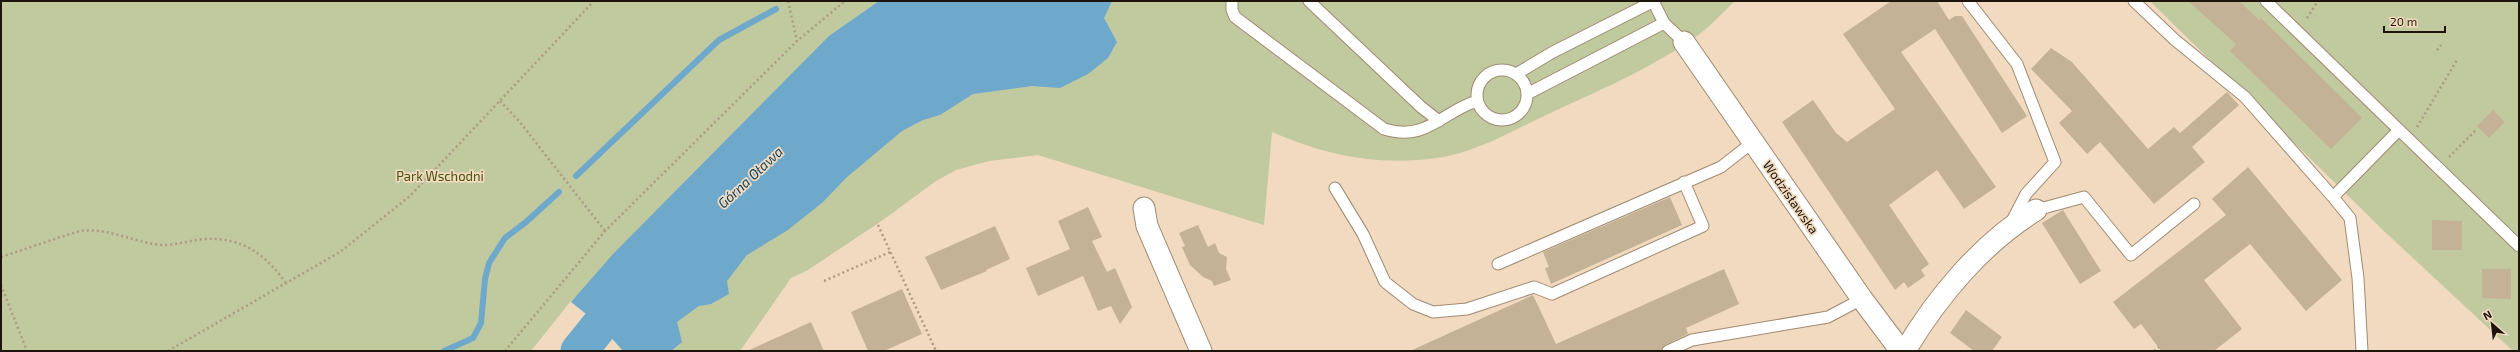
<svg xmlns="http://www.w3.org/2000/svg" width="2520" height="352" font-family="'Exo 2',sans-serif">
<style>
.green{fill:#c1c99f}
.water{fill:#6ea9cb}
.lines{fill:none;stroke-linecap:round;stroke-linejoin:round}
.stream{stroke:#6ea9cb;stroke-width:6}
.river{stroke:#6ea9cb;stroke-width:37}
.building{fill:#c4b297}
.lane-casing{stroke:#9f8a72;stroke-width:13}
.street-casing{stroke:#9f8a72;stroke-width:23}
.path{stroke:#ac9a85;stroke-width:2.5;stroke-dasharray:2 3;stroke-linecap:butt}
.lane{stroke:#fff;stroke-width:11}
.street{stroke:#fff;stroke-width:21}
.labels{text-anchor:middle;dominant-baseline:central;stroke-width:3.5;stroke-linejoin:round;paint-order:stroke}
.park-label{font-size:13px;fill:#48510e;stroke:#f1dac0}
.street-label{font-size:13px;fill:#1d150c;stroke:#f1dac0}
.water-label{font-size:14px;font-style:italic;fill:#0e3f57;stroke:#f1dac0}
</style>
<rect width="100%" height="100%" fill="#f1dac0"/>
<path class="green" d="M1,1H940L570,302L531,351H1Z
M1059,1H1735C1722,13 1711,26 1697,36C1651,69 1595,92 1544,116C1510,132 1475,153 1437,158C1377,166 1327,156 1272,132L1264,225L1038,155L989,161L956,170L936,181L883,220L808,270L791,278L740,351H623Z
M2150,1H2519V351H2513L2385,232Z"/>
<path class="water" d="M879,1H1112L1104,18L1117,42L1108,58L1088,74L1060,88L1032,86L973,94L940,115L923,120L902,131L846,178L823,202L788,230L747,255L727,281L729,294L711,304L699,306L677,322L682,342L671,351H623L600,325L571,302L613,254L829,36Z"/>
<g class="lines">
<path class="stream" d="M576,176L719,40L776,9
M444,351L473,338L481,323L485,279L489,263L505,238L526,222L559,192"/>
<path class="river" d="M579,351L600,325L636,290"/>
</g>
<path class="building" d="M1891,1H1937L1949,20L1955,16H1962L2027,116L2002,133L1935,29L1901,52L1996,187L1964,209L1937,170L1889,205L1929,264L1921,270L1925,276L1908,288L1904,282L1895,290L1782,122L1813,100L1836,133L1847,142L1895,109L1843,34Z
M2188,1H2239L2259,20L2261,18L2362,118L2331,149L2230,51L2236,44Z
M2051,48L2072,62L2148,149L2174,127L2180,133L2227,92L2239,105L2192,147L2205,162L2154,204L2100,142L2087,154L2059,123L2072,111L2031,69Z
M2493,110L2505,122L2489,138L2477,126Z
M2248,167L2342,280L2306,311L2250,244L2204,280L2242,329L2214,351H2161L2141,324L2134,329L2113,302L2226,215L2212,199Z
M1670,197L1682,225L1551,284L1545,268L1549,267L1543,252Z
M1088,207L1102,237L1092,241L1107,272L1115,268L1132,307L1120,324L1111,306L1098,311L1083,276L1038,296L1026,268L1070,249L1058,221Z
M2063,210L2101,271L2080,284L2042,223Z
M2432,220L2462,221V250H2432Z
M1198,225L1208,247L1215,243L1219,253L1227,257L1226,269L1231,280L1214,286L1212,281L1203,277L1190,265L1182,247L1185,246L1179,233Z
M995,226L1010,259L986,270L987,271L941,290L925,257Z
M1724,269L1739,304L1686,328L1688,334L1665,345L1661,351H1410L1533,295L1556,344Z
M2482,269H2511V299L2482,298Z
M902,289L922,334L884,351H868L851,312Z
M1966,310L2002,337L1992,351H1974L1950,333Z
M811,322L824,351H747Z"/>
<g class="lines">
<g class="lane-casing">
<path id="lane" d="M1232,1V10L1235,17L1384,129C1427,142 1441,112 1477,101
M1309,1L1421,107L1439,121
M1653,1L1664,23L1684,42
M1968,1L2017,64L2055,162L2026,194L2012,221
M2134,1L2175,40L2245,97L2333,197
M2266,1L2519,246
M1477 95a25 25 0 1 1 50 0a25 25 0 1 1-50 0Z
M1516,74L1553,52L1652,2
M1527,94L1664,23
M1335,188L1363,234L1385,282L1413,304L1433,312L1467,309L1534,287L1552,294L1703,226L1684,182
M2036,210L2084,197L2131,255L2194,204
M1498,264L1721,167L1753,142
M1668,351L1692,340L1828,317L1862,299
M2362,351L2358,278L2350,218L2333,197L2399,130"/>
</g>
<g class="street-casing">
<path id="street" d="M1684,42L1862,299L1901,351
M1144,208L1147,226L1201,351
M1905,351C1937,297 1982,243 2036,210"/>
</g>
<path class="path" d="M788,1L797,41
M2307,18L2318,1
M2437,50L2441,45
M500,101L519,121L605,231
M2417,127L2457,60
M2449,157L2477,129
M878,225L936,351
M1,257L79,231C110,227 133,243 163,245C177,245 191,240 205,239C242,237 265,254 286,283
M824,281L890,252
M1,285L27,351
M168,351L340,252L410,196L594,1
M505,351L605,231L797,41L845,1
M2154,351L2159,347"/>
<use href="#lane" class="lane"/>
<use href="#street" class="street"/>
</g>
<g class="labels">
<g class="park-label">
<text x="440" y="176">Park Wschodni</text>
</g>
<g class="street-label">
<text transform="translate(1791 197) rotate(55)">Wodzisławska</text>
</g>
<g class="water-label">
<text transform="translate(750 177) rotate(-43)">Górna Oława</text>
</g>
</g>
<rect width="2520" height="352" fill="none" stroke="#1d150c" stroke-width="4"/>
<g transform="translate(2492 324) rotate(332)" stroke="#f1dac0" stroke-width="3" paint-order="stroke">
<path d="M0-3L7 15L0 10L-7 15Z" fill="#1d150c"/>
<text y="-6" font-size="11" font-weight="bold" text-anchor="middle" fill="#1d150c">N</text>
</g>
<path d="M2384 26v6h61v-6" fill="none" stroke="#1d150c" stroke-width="2"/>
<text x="2390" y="26" font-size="12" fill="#1d150c" stroke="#f1dac0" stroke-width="3" paint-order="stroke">20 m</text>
</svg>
